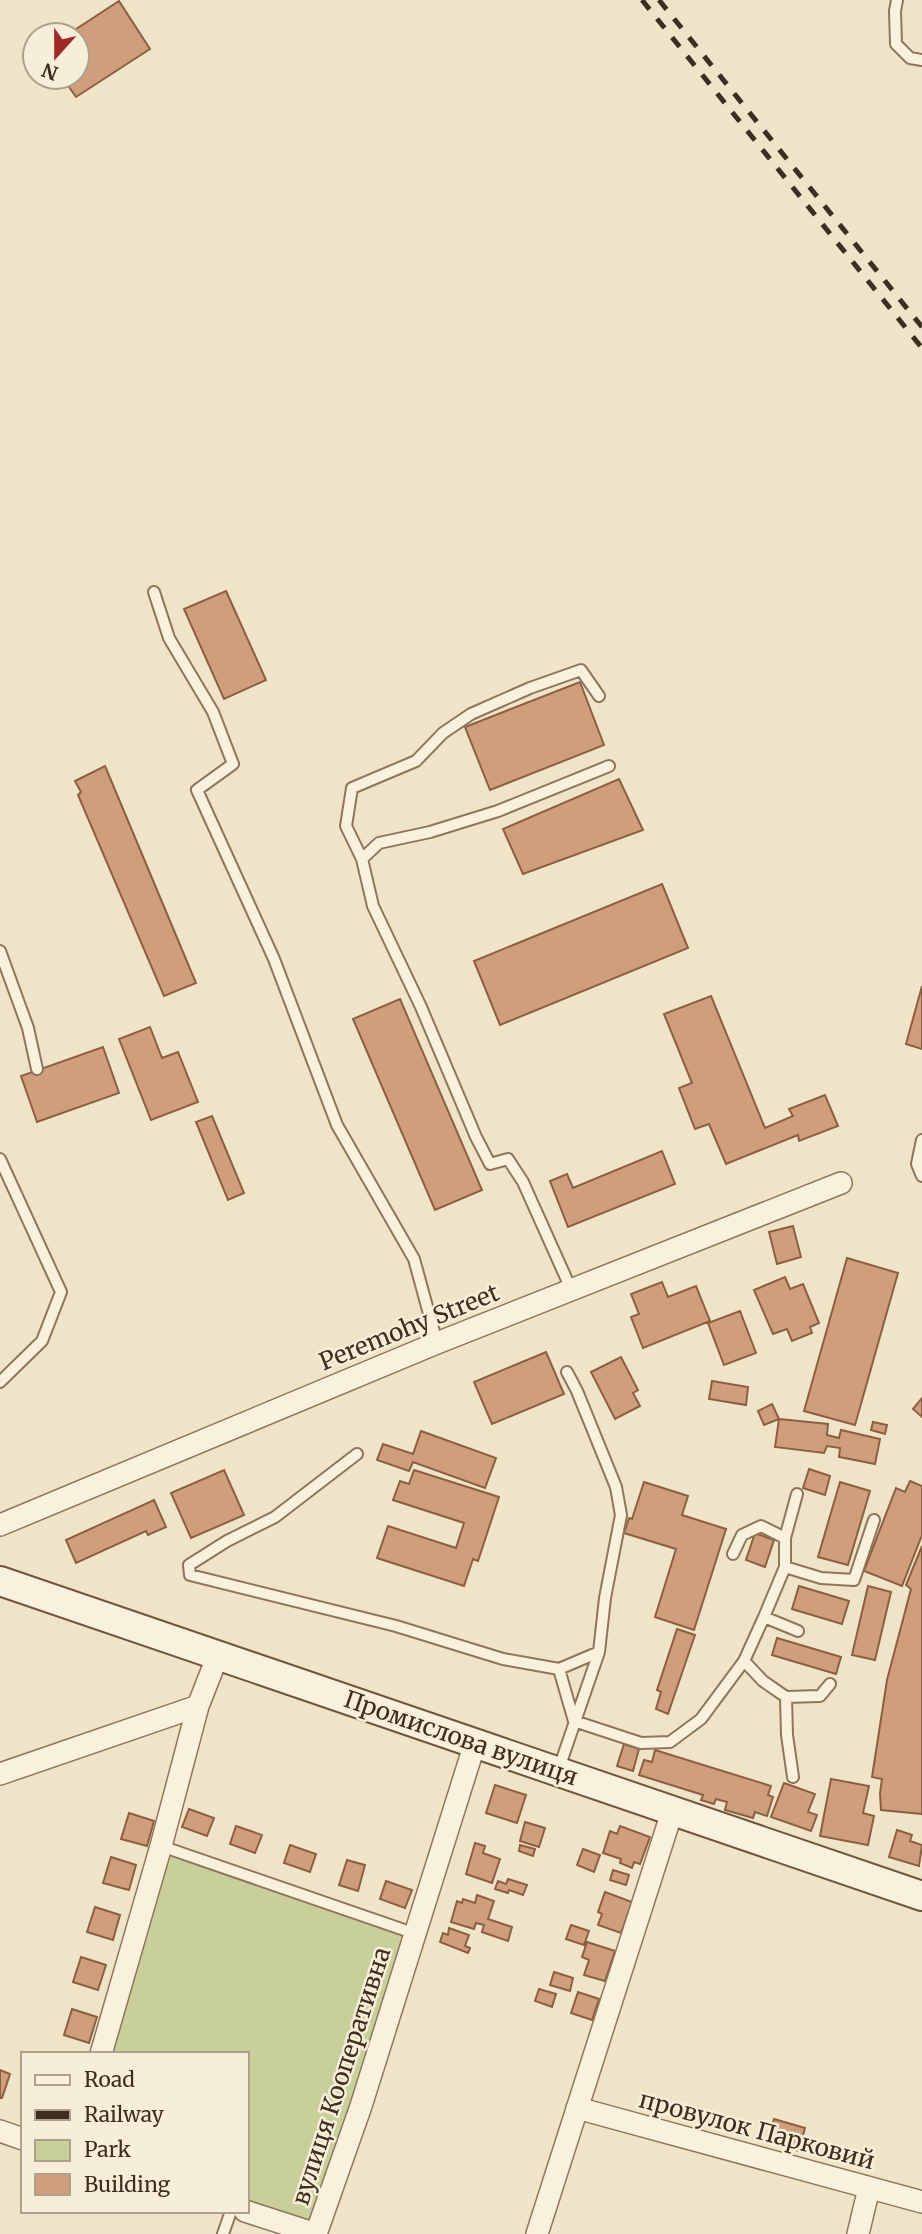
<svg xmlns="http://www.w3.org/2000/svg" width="922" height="2234" font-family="Merriweather,serif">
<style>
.green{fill:#c9cf9b}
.building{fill:#cf9f7d;stroke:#8d5f41;stroke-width:2}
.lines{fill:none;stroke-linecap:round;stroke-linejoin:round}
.lane-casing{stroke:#8d765c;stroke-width:14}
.street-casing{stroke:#8d765c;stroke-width:24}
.secondary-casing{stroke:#6f573f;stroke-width:32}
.lane{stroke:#faf1dc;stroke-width:10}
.street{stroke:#faf1dc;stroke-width:21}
.secondary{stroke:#faf1dc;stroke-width:28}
.rail{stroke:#3d2e20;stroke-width:5;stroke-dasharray:12 12;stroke-linecap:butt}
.labels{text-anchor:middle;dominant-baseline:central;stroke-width:5;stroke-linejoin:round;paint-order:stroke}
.street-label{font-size:24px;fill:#3d2e20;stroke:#f7eed8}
</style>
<rect width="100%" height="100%" fill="#f0e4c8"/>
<path class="green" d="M161,1846L416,1934L316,2234L247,2211V2054H101Z"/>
<path class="building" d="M119,1L150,49L76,97L62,77H77V35H67Z
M226,591L266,680L224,699L184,609Z
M580,682L604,745L490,790L465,727Z
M105,766L196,983L164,996L78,795L81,792L75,781Z
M619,779L643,830L523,874L503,829Z
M662,884L688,948L500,1025L474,961Z
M922,986V1049L906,1044Z
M711,996L765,1128L793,1116L789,1109L825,1095L838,1126L799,1141L798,1135L726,1164L709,1124L695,1129L679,1088L692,1083L664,1014Z
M400,999L482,1190L435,1210L353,1019Z
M150,1027L162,1058L178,1052L198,1102L151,1120L119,1039Z
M103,1047L119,1093L37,1122L21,1076Z
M212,1116L244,1193L228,1200L196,1122Z
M662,1151L675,1184L568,1227L550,1181L567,1174L573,1188Z
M793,1226L801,1257L777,1264L769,1232Z
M847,1258L898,1273L855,1425L804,1411Z
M785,1277L790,1289L803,1284L819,1323L810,1327L812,1333L792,1341L787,1329L773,1334L754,1290Z
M662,1282L668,1297L696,1286L710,1321L643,1348L631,1317L639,1314L631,1294Z
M740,1311L756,1353L724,1365L708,1323Z
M546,1352L564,1394L492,1424L474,1382Z
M621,1357L638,1390L633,1393L640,1406L615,1419L591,1372Z
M712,1381L748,1387L746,1405L709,1399Z
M922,1398V1417L913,1409Z
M772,1404L779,1419L764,1425L758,1411Z
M779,1419L828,1424L827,1435L839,1438L841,1430L880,1439L875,1464L839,1457L840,1448L827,1446L824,1453L775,1447Z
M873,1422L887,1425L885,1434L871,1430Z
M421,1431L496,1458L485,1488L413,1462L409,1471L377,1460L383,1444L413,1454Z
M809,1469L830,1476L825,1495L803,1488Z
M224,1470L244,1515L191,1538L171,1493Z
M414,1470L499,1497L478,1561L473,1559L464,1586L377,1558L388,1526L456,1548L464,1523L393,1500L400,1481L409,1484Z
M910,1481L922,1486V1535L902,1586L864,1571L896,1488L905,1492Z
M644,1482L688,1496L682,1515L726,1529L694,1630L655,1617L676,1549L624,1533L629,1518L632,1519Z
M840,1482L870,1491L848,1565L818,1557Z
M154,1500L166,1527L148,1535L146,1531L76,1563L66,1540Z
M755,1533L774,1540L765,1567L746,1560Z
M922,1546V1814L881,1810L880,1793L882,1779L872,1777L887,1680L911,1589L906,1585Z
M799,1586L849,1601L842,1624L792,1609Z
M868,1586L891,1592L875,1660L852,1655Z
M677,1629L695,1635L668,1714L656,1709L661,1692L657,1690Z
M777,1638L841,1657L836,1674L772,1655Z
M624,1744L639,1749L633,1771L617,1766Z
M655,1750L771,1786L768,1795L773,1797L767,1816L755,1812L753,1818L725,1810L727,1802L716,1799L714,1804L701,1800L703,1795L639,1775L644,1760L652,1762Z
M831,1779L869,1786L863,1813L874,1816L868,1845L820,1836Z
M784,1783L815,1794L808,1812L817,1815L811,1831L771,1817Z
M495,1785L526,1795L517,1823L486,1813Z
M189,1809L214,1818L207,1836L182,1827Z
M129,1813L154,1821L147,1846L121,1839Z
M525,1822L545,1828L539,1847L520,1841Z
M236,1826L262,1835L255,1853L230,1844Z
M620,1826L650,1837L640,1864L634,1862L632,1868L620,1863L621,1859L603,1853L610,1831L617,1834Z
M897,1830L912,1835L910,1841L922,1845L919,1866L889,1857Z
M475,1843L485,1846L483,1853L500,1859L492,1883L466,1874Z
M290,1845L316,1854L310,1872L284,1863Z
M520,1845L535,1849L533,1856L519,1851Z
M583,1849L600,1855L594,1872L577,1865Z
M111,1857L136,1865L129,1890L103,1883Z
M347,1860L365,1865L358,1891L339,1885Z
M613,1870L629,1875L626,1885L610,1880Z
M508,1879L527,1885L523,1895L509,1890L508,1893L495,1889L498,1881L506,1884Z
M386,1881L412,1890L405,1908L380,1899Z
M605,1892L632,1902L621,1933L598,1925L602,1914L598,1912Z
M477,1895L494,1901L488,1919L512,1927L508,1941L482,1932L484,1925L476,1923L474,1929L451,1922L457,1901L462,1903L463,1899L475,1903Z
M95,1907L120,1915L113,1940L87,1932Z
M571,1925L589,1931L584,1945L566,1939Z
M449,1928L469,1935L465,1946L470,1948L468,1953L440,1942L443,1933L448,1935Z
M587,1942L615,1951L605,1981L584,1975L589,1960L582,1957Z
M81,1957L106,1965L98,1990L73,1982Z
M554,1972L573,1978L570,1991L550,1985Z
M539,1989L556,1994L552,2007L535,2001Z
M578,1992L599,1999L592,2020L571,2013Z
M72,2009L97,2017L89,2043L64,2035Z
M0,2070L10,2074L2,2098H0Z
M774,2119L805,2128L799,2151L768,2142Z"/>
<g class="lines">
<g class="lane-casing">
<path id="lane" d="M897,0L895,11L896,44L910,58L922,60
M154,592L169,638L213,712L233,764L197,790L274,959L337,1125L414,1259L437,1343
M362,859L379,843L430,832L498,811L609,766
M0,951L28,1028L37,1069
M922,1140L917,1164L922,1176
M0,1159L61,1292L42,1341L0,1382
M571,1289L523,1182L508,1159L490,1164L476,1137L421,1007L373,906L362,859L346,826L352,788L416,761L443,733L471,714L530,688L581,670L599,696
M357,1454L275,1517L227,1541L189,1565L190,1575L396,1626L503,1659L559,1669L599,1652
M733,1554L742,1535L761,1526L785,1538
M785,1567L821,1578L854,1580L874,1520
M764,1617L798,1631
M744,1661L763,1681L786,1697L820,1696L830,1684
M559,1669L574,1721L641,1743L670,1742L701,1719L744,1661L764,1617L785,1567V1538L797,1494
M786,1697L787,1735L793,1777
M558,1771L599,1652L605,1598L621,1515L616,1487L577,1391L567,1372
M161,1846L416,1934
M223,2234L231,2211"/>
</g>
<g class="street-casing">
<path id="street" d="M0,1525L437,1343L841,1183
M0,1774L198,1706
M101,2054L161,1846L198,1706L218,1655
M577,2108L922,2202
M0,2131L23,2139
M245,2211L316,2234
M316,2234L361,2106L475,1743
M537,2234L672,1812
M858,2234L869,2188"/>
</g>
<g class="secondary-casing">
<path id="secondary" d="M0,1581L922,1896"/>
</g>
<use href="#lane" class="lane"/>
<use href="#street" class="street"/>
<use href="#secondary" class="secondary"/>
<path class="rail" d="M642,0L922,348
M659,0L922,327"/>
</g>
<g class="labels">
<g class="street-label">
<text transform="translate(409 1327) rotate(-22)">Peremohy Street</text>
<text transform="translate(461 1738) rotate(19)">Промислова вулиця</text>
<text transform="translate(341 2076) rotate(-72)">вулиця Кооперативна</text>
<text transform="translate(757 2130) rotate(15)">провулок Парковий</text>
</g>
</g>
<rect x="21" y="2052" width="228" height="161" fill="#f7eed8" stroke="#ada18e" stroke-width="2"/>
<rect x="35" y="2075" width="35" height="10" fill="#faf1dc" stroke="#ada18e" stroke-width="2"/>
<text x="84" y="2087" font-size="21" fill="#3d2e20">Road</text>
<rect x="35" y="2110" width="35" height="10" fill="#3d2e20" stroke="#ada18e" stroke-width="2"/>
<text x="84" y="2122" font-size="21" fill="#3d2e20">Railway</text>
<rect x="35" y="2140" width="35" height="21" fill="#c9cf9b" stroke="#ada18e" stroke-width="2"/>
<text x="84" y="2157" font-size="21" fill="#3d2e20">Park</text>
<rect x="35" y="2174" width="35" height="21" fill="#cf9f7d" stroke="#ada18e" stroke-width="2"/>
<text x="84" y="2192" font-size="21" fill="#3d2e20">Building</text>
<g transform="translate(56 56) rotate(201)"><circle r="33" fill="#f7eed8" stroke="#ada18e" stroke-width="2"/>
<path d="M0-5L12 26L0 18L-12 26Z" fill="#9e2a2b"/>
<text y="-10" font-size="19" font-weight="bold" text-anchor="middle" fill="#3d2e20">N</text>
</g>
</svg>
